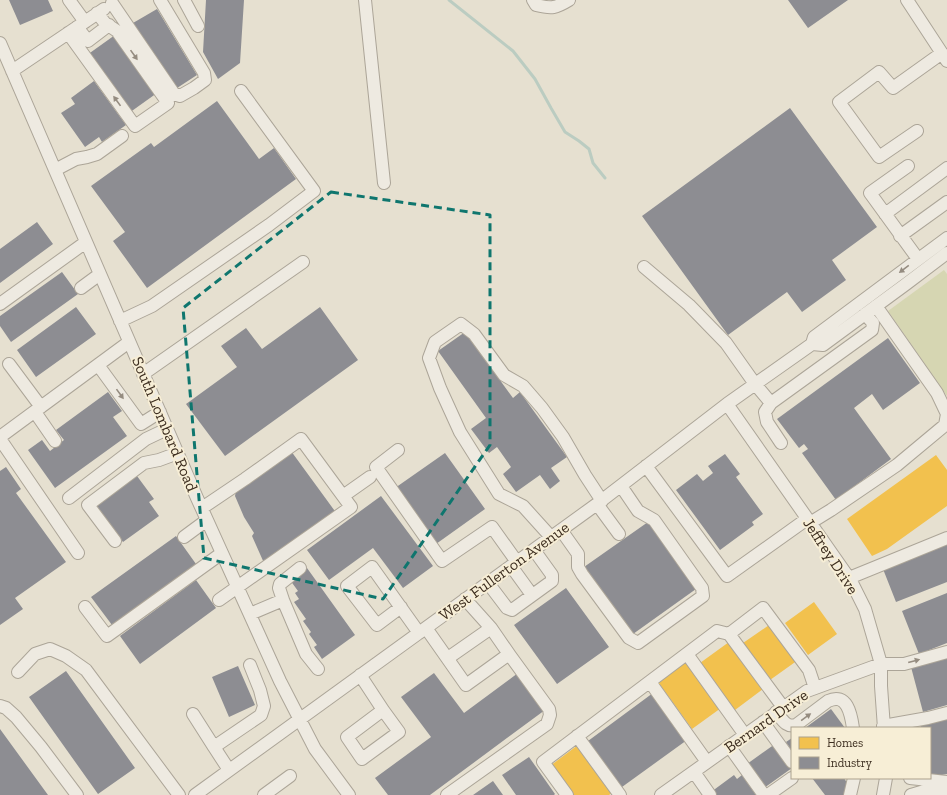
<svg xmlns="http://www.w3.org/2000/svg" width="947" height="795" font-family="'Zilla Slab',serif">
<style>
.green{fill:#d6d6b2}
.homes{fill:#f2c14e}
.industry{fill:#8d8d92}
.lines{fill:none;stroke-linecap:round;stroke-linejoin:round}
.stream{stroke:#bbccc1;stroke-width:3}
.minor-casing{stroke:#aca598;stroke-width:14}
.minor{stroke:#eeeae1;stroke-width:12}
.oneway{fill:#958c80}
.marked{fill:none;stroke:#0f766e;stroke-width:3;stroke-dasharray:8 5;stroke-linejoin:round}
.labels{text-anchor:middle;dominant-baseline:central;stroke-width:4;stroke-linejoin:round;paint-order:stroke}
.street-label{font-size:16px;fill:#3c2d1f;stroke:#f7eed6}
</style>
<rect width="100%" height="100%" fill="#e6e0d0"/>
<path class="green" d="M944,270L947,274V396L888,311Z"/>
<path class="homes" d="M936,455L947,470V506L887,549L872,556L847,519Z
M814,602L837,634L808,655L785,623Z
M772,623L798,660L770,680L743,643Z
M729,642L763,689L735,710L700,663Z
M686,661L721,708L692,729L658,682Z
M578,745L613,792L609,795H571L550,766Z"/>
<path class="industry" d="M9,0H48L53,11L20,25Z
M206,0H244L240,63L218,79L203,52Z
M788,0H848L808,28Z
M157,9L197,75L174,90L133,23Z
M115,35L157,93L129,113L87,55Z
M94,81L126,125L102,142L99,137L85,147L61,113L75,104L71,98Z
M217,101L259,159L274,148L296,179L147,288L113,241L125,232L91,186L151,143L154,147Z
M790,108L877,227L832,260L846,280L802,312L787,292L728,335L642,216Z
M37,222L53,244L0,283V249Z
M62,272L78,294L11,342L0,326V316Z
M76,307L96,334L36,377L17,350Z
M320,307L358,360L225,456L186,404L237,367L221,346L246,328L262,349Z
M465,332L513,398L520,392L567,457L551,468L560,481L550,489L540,475L516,492L503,474L511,467L497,447L489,453L471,429L486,418L438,351Z
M888,338L920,383L883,410L872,394L854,408L891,459L836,500L802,453L808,449L804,444L799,448L777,419Z
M108,392L122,411L113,417L127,436L55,488L28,450L42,440L50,451L64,440L56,430Z
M291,451L337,514L264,563L252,536L254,533L244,517L235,496L236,491Z
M445,453L485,509L436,544L395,488Z
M725,454L740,474L736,477L763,514L752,522L754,525L720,550L676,490L697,474L703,481L713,473L708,466Z
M6,467L21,489L16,493L66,562L15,598L23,609L0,625V471Z
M137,476L154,499L149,502L159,516L123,542L97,506Z
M381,496L433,566L403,588L373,548L329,580L307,550Z
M648,522L696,589L633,634L584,567Z
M176,536L196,564L112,625L91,597Z
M947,544V582L896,602L883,569Z
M307,568L355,635L322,659L314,647L317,645L309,634L311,632L303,621L306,619L294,602L299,599L295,593L298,591L290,580Z
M196,580L216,608L140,664L120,636Z
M566,588L609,647L557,684L514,625Z
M947,593V643L919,654L902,611Z
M947,658V705L923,712L911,667Z
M238,666L255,705L229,717L212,677Z
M66,671L135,768L98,794L29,697Z
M434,673L464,713L518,673L545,710L430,795H388L375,778L431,737L401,697Z
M653,693L687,740L622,787L588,741Z
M831,709L845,728H805Z
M947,719V774L931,777L930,728H921L920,724Z
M0,729L48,795H0Z
M792,738V751L786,742Z
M775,744L792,768L764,788L747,764Z
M529,757L555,794L554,795H516L502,775Z
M734,775L737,779L742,775L756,795H713L711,792Z
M812,778H844L847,783L844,795H825Z
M493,781L503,795H473Z"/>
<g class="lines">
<path class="stream" d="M449,0L513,51L535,79L551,108L565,132L579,141L589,149L593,163L605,178"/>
<g class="minor-casing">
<path id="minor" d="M69,0L85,22
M184,0L198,26
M365,0L384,183
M533,0L536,5C552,9 556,8 569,0
M907,0L947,61
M112,3L174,94L180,96L194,88L205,80L204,73L160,0
M77,27L88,41L109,25
M68,33L135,126L168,103L117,31L105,23L97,13
M0,43L197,498L280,681L315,749L349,795
M12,71L104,9
M917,131L879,157L839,102L879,72L893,88L942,53
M908,166L870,193L918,259
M55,170L76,159L87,157L97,154L122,136
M885,214L947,168
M900,236L947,202
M644,267L689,305L726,343L755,384L771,403L872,330L873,323L865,314
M81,288L100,274
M0,304L86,242
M120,321L152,306L269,225L314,191L241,91
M812,344L814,337L947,238
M9,364L41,407
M98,365L141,424L160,412
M143,374L303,262
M771,403L765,412L767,422L781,443
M727,404L851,581L865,609L881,664V686L884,728
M35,412L55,441
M0,437L129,342
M0,439L78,553
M398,450L376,467L442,561L492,527L517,562
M646,466L727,576L807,519
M343,496L370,477
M69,498L146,439L167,429
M597,504L619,534
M202,508L245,479L301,439L351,507L219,600
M810,523L831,510L897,465L945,425L947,414L937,393L876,306
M561,530L578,554V567L582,574L629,638L638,643L703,596L702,588L654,520L638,511L621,486
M184,537L207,520
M551,537L523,506L499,494L460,432L440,388L429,358L435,342L461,324L474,334L504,375L523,386L542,408L563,437L585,475L602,501
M115,541L88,505L144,463L159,460L178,453
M511,566L532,595
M849,578L947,538
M488,583L507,608L512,610L552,581V575L534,550
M283,600L306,654L318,669
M85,607L107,636L222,553
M401,607L377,625L347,586L372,567L419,633
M250,614L283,600L279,588L280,584L300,568
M426,628L466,685L509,654L491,628L465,599
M729,634L783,707
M687,654L745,735
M448,658L491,628
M18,672L35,654L50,649L66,656L86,670L179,795
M360,675L383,710L347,737L362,759L399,732L383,710
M650,682L707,762
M0,706L6,708L16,717L41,747L77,795
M776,712C782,719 786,728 796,725L828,701C847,692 851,714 853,728
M193,714L214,747
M763,722L792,762
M883,726L928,718L947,713
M577,736L620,795
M729,746L764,795
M229,770L214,747L261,715L264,706L260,690L250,665
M694,772L710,795
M910,778L947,782
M195,795L597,504L727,404L812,344L823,345L906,284L947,253
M264,795L290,776
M447,795L547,724L550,715L549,709L509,654
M567,795L543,762L717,631L729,634L763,608L809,670L815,688
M661,795L807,691L881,664H904L947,652
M768,795L792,778
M850,795L854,778
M883,795L886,778
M911,795C923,791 936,786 947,794"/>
</g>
<use href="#minor" class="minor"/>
</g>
<defs><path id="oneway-solid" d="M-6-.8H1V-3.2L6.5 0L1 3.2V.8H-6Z"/></defs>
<g class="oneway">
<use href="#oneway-solid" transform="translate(134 55) rotate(55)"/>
<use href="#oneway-solid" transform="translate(117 101) rotate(-126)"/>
<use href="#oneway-solid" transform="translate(904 269) rotate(143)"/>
<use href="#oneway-solid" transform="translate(120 394) rotate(54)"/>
<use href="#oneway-solid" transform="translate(914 661) rotate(-15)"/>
<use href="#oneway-solid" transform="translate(806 717) rotate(-36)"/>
</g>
<path class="marked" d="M331,192L490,215V445L383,599L204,558L183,308Z"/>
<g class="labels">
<g class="street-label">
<text transform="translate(165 424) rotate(67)">South Lombard Road</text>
<text transform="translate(831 556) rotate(57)">Jeffrey Drive</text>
<text transform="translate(504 571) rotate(-36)">West Fullerton Avenue</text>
<text transform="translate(766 721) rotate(-35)">Bernard Drive</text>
</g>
</g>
<rect x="791" y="727" width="140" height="52" fill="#f7eed6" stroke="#aca18d"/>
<rect x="799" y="737" width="20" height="12" fill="#f2c14e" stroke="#aca18d"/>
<text x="827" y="747" font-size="12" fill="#3c2d1f">Homes</text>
<rect x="799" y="757" width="20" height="12" fill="#8d8d92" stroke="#aca18d"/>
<text x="827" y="767" font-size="12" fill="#3c2d1f">Industry</text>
</svg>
